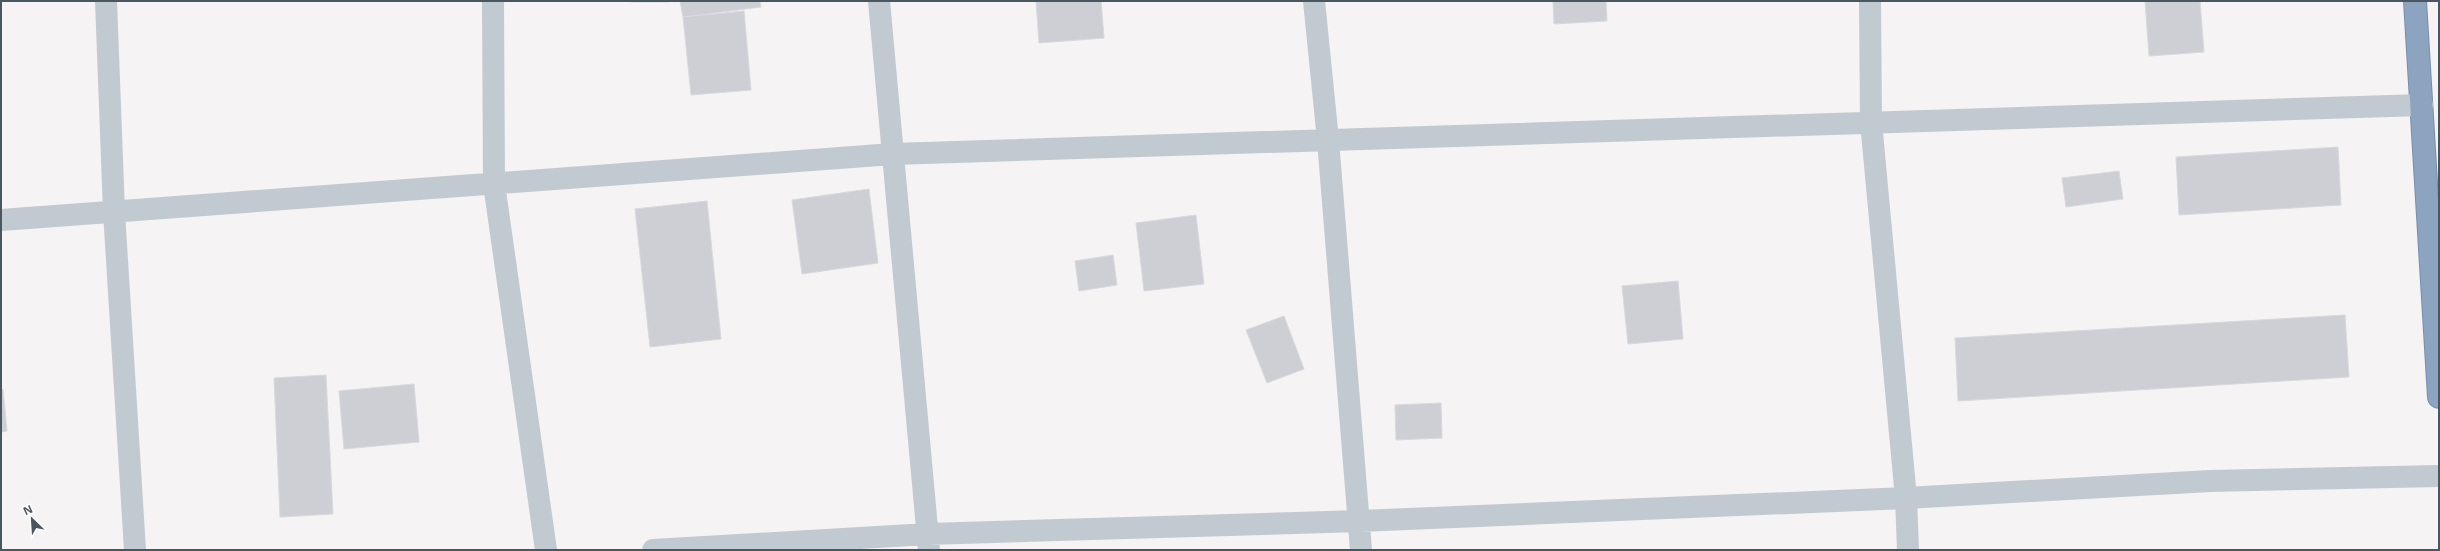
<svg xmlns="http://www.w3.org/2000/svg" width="2440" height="551" font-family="'Open Sans',sans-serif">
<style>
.building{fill:#cdcfd5;stroke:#d7d9de}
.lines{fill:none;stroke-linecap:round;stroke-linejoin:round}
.highway-casing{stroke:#778fac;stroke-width:24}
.minor{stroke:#c1cad1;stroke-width:22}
.highway{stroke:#8ca4c0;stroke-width:22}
</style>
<rect width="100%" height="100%" fill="#f5f3f3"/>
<path class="building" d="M631,1H669V2H631Z
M680,1H760L761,7L683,17Z
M1036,1H1101L1104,38L1039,43Z
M1553,1H1606L1607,21L1554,24Z
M2145,1H2200L2204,52L2149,56Z
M744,11L751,90L691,95L683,17Z
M2338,147L2341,205L2179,215L2176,157Z
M2119,171L2123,199L2066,207L2062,178Z
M869,189L878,263L802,274L792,200Z
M707,201L721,339L650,347L635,209Z
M1196,215L1204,284L1144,291L1136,223Z
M1113,255L1117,285L1079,291L1075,261Z
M1678,281L1683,339L1628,344L1622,286Z
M2345,315L2349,377L1958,401L1955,338Z
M1284,316L1304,369L1267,383L1246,330Z
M326,375L333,514L280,517L274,378Z
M414,384L419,442L344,449L339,391Z
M3,389L7,431L1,432V390Z
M1441,403L1442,438L1396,440L1395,405Z"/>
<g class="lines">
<g class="highway-casing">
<path id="highway" d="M2415,1L2439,397"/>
</g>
<path class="minor" d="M106,1L114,212L135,550
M493,1L494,184L546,550
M879,1L929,550
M1314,1L1328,140L1361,550
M1870,1L1871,122L1906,498L1908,550
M1,220L893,154L2422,105
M653,550L928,534L1360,521L1906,498L2210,481L2439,476"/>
<use href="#highway" class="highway"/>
</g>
<rect width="2440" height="551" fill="none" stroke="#4a5660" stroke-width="4"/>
<g transform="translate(32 519) rotate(335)" stroke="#ffffff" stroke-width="3" paint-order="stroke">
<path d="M0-3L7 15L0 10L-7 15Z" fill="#4a5660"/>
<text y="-6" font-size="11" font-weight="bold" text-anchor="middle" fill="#4a5660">N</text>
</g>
</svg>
